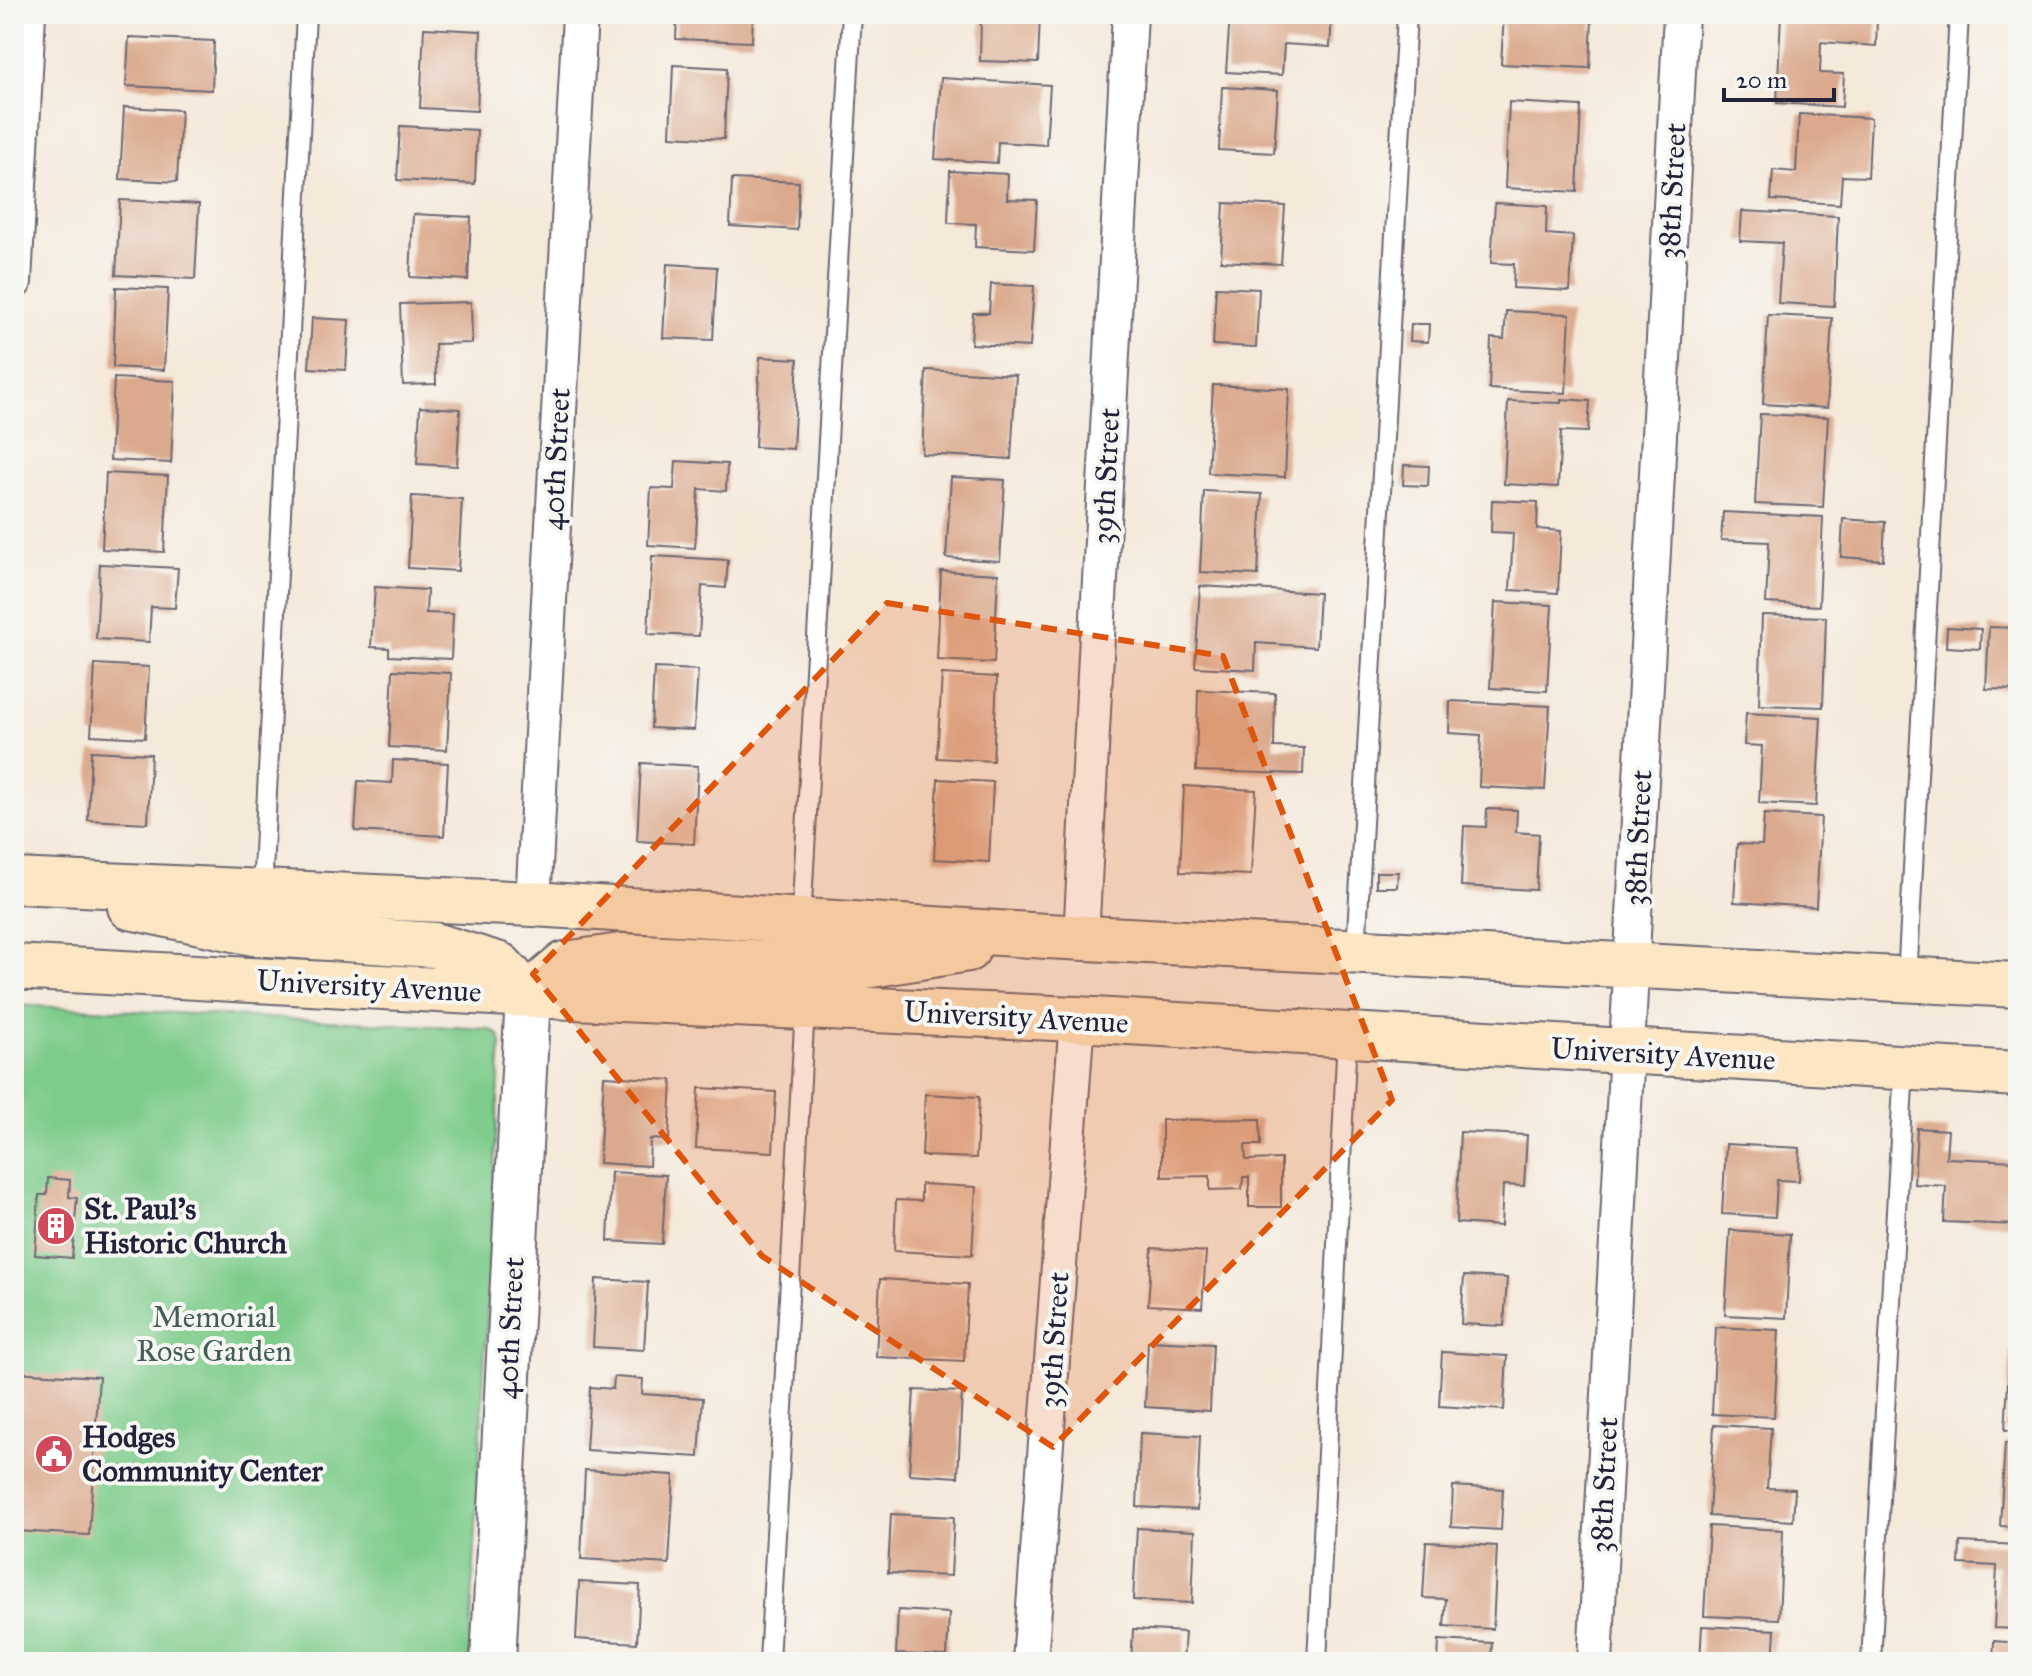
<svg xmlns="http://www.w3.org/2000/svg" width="2032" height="1676" font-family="'IM FELL Great Primer',serif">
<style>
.green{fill:#7ecc8b;stroke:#507763;stroke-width:2}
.building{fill:#dbaa8e}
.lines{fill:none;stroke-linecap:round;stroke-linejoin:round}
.service-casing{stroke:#6c6873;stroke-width:22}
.minor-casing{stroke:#6c6873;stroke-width:38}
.tertiary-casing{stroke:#6c6873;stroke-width:48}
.secondary-casing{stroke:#6c6873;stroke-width:48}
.service{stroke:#fff;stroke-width:18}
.minor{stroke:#fff;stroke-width:34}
.tertiary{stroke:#fff;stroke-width:44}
.secondary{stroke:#fce6c4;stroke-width:44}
.marked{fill:#de560e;fill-opacity:0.2;stroke:#de560e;stroke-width:6;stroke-dasharray:16 10;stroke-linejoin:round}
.labels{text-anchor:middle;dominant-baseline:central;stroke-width:8;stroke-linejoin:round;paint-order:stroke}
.street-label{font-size:30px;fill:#22223b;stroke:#f6f6f2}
.poi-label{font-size:30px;font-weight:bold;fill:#22223b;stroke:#f6f6f2;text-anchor:start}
.park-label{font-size:30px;fill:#425e57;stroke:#f6f6f2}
</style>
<rect width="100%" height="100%" fill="#f6f6f2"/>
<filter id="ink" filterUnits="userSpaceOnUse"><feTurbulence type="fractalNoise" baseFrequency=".0125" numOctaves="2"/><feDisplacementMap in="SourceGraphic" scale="16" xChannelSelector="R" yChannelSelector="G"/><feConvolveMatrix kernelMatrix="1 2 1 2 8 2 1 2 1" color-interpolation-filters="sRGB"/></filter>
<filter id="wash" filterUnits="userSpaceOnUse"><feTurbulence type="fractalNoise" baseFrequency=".006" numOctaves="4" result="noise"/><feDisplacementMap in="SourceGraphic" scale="32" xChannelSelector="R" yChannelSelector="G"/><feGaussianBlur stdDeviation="1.8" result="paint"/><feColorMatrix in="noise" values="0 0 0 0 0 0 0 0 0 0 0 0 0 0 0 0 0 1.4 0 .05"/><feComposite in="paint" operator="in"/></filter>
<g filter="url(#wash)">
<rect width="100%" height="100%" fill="#f5e9da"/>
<path class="green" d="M14,1005L489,1029L499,1035L501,1042L469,1662H14Z"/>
<g id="blocks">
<path class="building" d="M677,14H753L752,42L676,39Z
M929,14H1040L1038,63L980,61L981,19L929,16Z
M1230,14H1332L1330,47L1284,44L1282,75L1226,72Z
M1504,14L1592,17L1590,68L1501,64Z
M1781,14L1877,19L1876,46L1821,42L1820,73L1844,74L1842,107L1777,103Z
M424,28L481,31L477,111L420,108Z
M129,37L214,41L212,90L126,86Z
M673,65L727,68L724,139L670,136Z
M941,78L1050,85L1046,145L998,142L997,163L935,159Z
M1222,87L1278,90L1274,153L1219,150Z
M1509,102L1581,106L1577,192L1505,188Z
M124,107L181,110L177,182L120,179Z
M1799,114L1871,118L1868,177L1842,176L1840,204L1771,200L1773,170L1796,172Z
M400,126L477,130L475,184L397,180Z
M950,171L1008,174L1007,199L1037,200L1034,250L975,247L976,224L948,223Z
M732,179L799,182L797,230L730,226Z
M120,200L199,204L195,279L116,275Z
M1224,203L1285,206L1281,264L1221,261Z
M1495,203L1547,206L1546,234L1573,236L1570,291L1513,288L1514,264L1491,263Z
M1742,211L1838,216L1834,306L1778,303L1782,243L1740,241Z
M413,214L471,217L468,280L410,277Z
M667,264L717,267L713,340L663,338Z
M991,284L1034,286L1030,347L971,344L973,313H989Z
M116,287L168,289L164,370L113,367Z
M1216,287L1259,289L1256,347L1213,345Z
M471,302L472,343L435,344L436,384L403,385L400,304Z
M1506,311L1570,314L1566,393L1489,389L1491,338L1504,339Z
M1768,315L1832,318L1827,408L1763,404Z
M312,318L349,320L346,370L309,368Z
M1411,324H1429L1428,342L1410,341Z
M760,357L798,359L793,449L755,447Z
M926,370L1016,375L1011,459L922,454Z
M114,378L175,381L171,463L110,460Z
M1213,385L1289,389L1285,477L1208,473Z
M1561,399L1590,401L1588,432L1561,431L1558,487L1504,484L1508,401L1561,403Z
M420,407L460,409L457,466L417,464Z
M1760,414L1828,417L1823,507L1755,504Z
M676,461L727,464L726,491L699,489L695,548L648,545L651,488L674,489Z
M1404,465L1429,466L1428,486L1403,485Z
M106,473L168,476L164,552L102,549Z
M951,477L1005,480L1000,561L946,558Z
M1204,491L1262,494L1258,575L1200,572Z
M412,496L462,499L458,571L408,568Z
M1492,500L1538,502L1537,529L1561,531L1558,593L1510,590L1513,533L1491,532Z
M1723,512L1823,517L1819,606L1766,603L1769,542L1721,540Z
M1843,519L1885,522L1883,560L1841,557Z
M652,556L728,560L726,588L702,586L699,636L648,634Z
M100,564L178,568L175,608L151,607L149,642L96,639Z
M941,571L998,574L994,663L937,660Z
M1200,586L1319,593L1316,647L1256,643L1255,670L1195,667Z
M375,587L427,590L426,613L453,614L451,659L389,656V648L371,647Z
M1495,602L1552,605L1547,691L1490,688Z
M1762,615L1826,617L1823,707L1759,705Z
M1947,627L1981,629L1980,649L1946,647Z
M1989,627L2018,628V690L1986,689Z
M95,664L149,667L145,738L91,735Z
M654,668L698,670L694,730L651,728Z
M393,670L451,673L447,750L389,747Z
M942,674L997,677L993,761L937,758Z
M1198,690L1275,693L1274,747L1304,748L1303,774L1196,771Z
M1450,701L1550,706L1545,790L1479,787L1481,735L1449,733Z
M1746,713L1821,717L1816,806L1759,803L1762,746L1744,745Z
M91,751L151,754L148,823L88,820Z
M393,760L448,763L444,836L355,831L358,781L392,783Z
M641,763L698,766L694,844L637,841Z
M938,779L993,782L989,862L934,859Z
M1184,786L1256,790L1251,875L1180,872Z
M1487,809L1517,810L1516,832L1539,834L1536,890L1461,886L1464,826L1486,827Z
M1764,814L1821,817L1816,907L1734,902L1737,844L1762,845Z
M1376,872H1398L1397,887H1376Z
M604,1076L672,1080L669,1140L650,1139L649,1166L599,1163Z
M699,1088L776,1092L773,1152L696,1148Z
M925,1094L979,1097L976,1158L922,1156Z
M1260,1119L1261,1145H1245L1246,1160L1281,1159V1207H1249V1177H1243L1242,1189L1210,1190V1176L1162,1177V1120Z
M1917,1128L1948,1130L1946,1158L2018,1161V1225L1944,1222L1946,1186L1914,1184Z
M1460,1132L1527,1135L1524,1186L1503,1185L1501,1226L1456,1223Z
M1726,1144L1800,1148L1799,1181L1777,1180L1775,1217L1722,1214Z
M611,1172L666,1175L662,1244L608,1241Z
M48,1178L70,1180L69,1197L77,1198L72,1258L35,1255L39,1195H47Z
M921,1184L976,1187L972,1255L894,1251L896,1200L921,1201Z
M1730,1230L1790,1234L1786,1318L1725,1315Z
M2015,1246H2018V1319L2011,1318Z
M1152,1248L1206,1252L1202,1308L1148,1305Z
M1464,1276L1507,1278L1504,1326L1461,1324Z
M596,1279L648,1282L644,1350L593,1347Z
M880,1279L968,1284L964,1361L876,1357Z
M1716,1327L1779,1330L1774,1417L1712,1414Z
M1148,1341L1213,1344L1210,1411L1145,1407Z
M1442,1352L1507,1356L1504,1410L1439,1406Z
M2010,1352H2018V1430H2005Z
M14,1372L99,1377L89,1535L14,1531Z
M614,1377L643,1379L642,1394L703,1398L699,1457L586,1450L590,1387L613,1389Z
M914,1390L962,1392L958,1477L909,1474Z
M1714,1425L1771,1428L1767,1488L1795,1489L1793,1521L1709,1516Z
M1140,1433L1200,1436L1197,1510L1137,1507Z
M2005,1443H2018V1527L2000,1526Z
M585,1470L674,1475L669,1564L581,1559Z
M1453,1486L1503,1489L1501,1530L1451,1527Z
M891,1514L954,1517L951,1576L888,1573Z
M1709,1526L1783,1530L1779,1619L1704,1616Z
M1137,1528L1195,1531L1192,1603L1133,1600Z
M1426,1542L1497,1546L1493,1629L1444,1626L1446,1599L1423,1598Z
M1960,1542L2018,1545V1629L1994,1628L1997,1566L1959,1564Z
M579,1582L640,1585L637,1643L576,1639Z
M898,1610L949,1613L947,1656L896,1654Z
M1702,1626L1775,1630L1773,1662H1700Z
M1133,1629L1185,1632L1183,1662H1131Z
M1439,1640L1492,1643L1491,1662H1438Z
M1994,1641L2018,1643V1662H1993Z"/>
</g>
</g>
<g filter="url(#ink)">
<use href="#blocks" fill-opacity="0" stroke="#6c6873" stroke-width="2"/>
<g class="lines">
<g class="service-casing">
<path id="service" d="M262,892L306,14
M801,921L852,14
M1356,952L1407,14
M1907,980L1959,14
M769,1662L805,1007
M1317,1662L1347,1035
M1871,1662L1904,1067"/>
</g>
<g class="minor-casing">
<path id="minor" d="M14,282L28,14
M533,904L580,14
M1081,938L1130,14
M1030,1662L1077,1019
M1595,1662L1681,14"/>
</g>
<g class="tertiary-casing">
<path id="tertiary" d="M493,1662L528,995"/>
</g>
<g class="secondary-casing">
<path id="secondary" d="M14,881L533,904L1047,936L2018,985
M130,907L253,933L434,945L500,965L528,995L565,964L621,956L859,967L968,949
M14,967L528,995L1077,1019L2018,1074"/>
</g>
<use href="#service" class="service"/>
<use href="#minor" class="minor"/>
<use href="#tertiary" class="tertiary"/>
<use href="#secondary" class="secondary"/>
</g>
</g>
<path class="marked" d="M887,603L1223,656L1392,1100L1053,1447L762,1256L533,974Z"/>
<defs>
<g id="building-disc" transform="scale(2)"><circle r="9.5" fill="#d1495b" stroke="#f6f6f2"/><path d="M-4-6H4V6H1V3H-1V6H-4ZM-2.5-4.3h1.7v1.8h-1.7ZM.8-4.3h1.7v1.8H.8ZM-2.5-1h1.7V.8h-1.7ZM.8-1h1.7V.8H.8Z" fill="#fff"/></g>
<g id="civic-disc" transform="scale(2)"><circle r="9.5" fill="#d1495b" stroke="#f6f6f2"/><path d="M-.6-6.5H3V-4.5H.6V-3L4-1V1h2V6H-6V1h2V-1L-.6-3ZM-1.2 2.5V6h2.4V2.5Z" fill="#fff"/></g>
</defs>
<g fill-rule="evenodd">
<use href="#building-disc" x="56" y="1226"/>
<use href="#civic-disc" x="54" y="1454"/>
</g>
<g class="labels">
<g class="street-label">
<text transform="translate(1672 191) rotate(-87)">38th Street</text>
<text transform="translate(556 459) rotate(-87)">40th Street</text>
<text transform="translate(1106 476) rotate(-87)">39th Street</text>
<text transform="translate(1638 838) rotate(-87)">38th Street</text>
<text transform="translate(369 986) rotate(3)">University Avenue</text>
<text transform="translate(1016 1017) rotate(3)">University Avenue</text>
<text transform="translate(1663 1054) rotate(3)">University Avenue</text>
<text transform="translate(510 1328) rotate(-87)">40th Street</text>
<text transform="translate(1054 1340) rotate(-86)">39th Street</text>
<text transform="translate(1604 1485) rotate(-87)">38th Street</text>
</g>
<g class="poi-label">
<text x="84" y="1209">St. Paul's<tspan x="84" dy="34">Historic Church</tspan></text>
<text x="82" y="1437">Hodges<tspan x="82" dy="34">Community Center</tspan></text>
</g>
<g class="park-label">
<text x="214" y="1317">Memorial<tspan x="214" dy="34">Rose Garden</tspan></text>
</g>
</g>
<rect width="2032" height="1676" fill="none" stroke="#f6f6f2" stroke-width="48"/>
<path d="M1724 88v12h110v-12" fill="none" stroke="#22223b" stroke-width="4"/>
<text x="1736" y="88" font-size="24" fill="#22223b" stroke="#f6f6f2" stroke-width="6" paint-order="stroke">20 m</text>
</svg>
